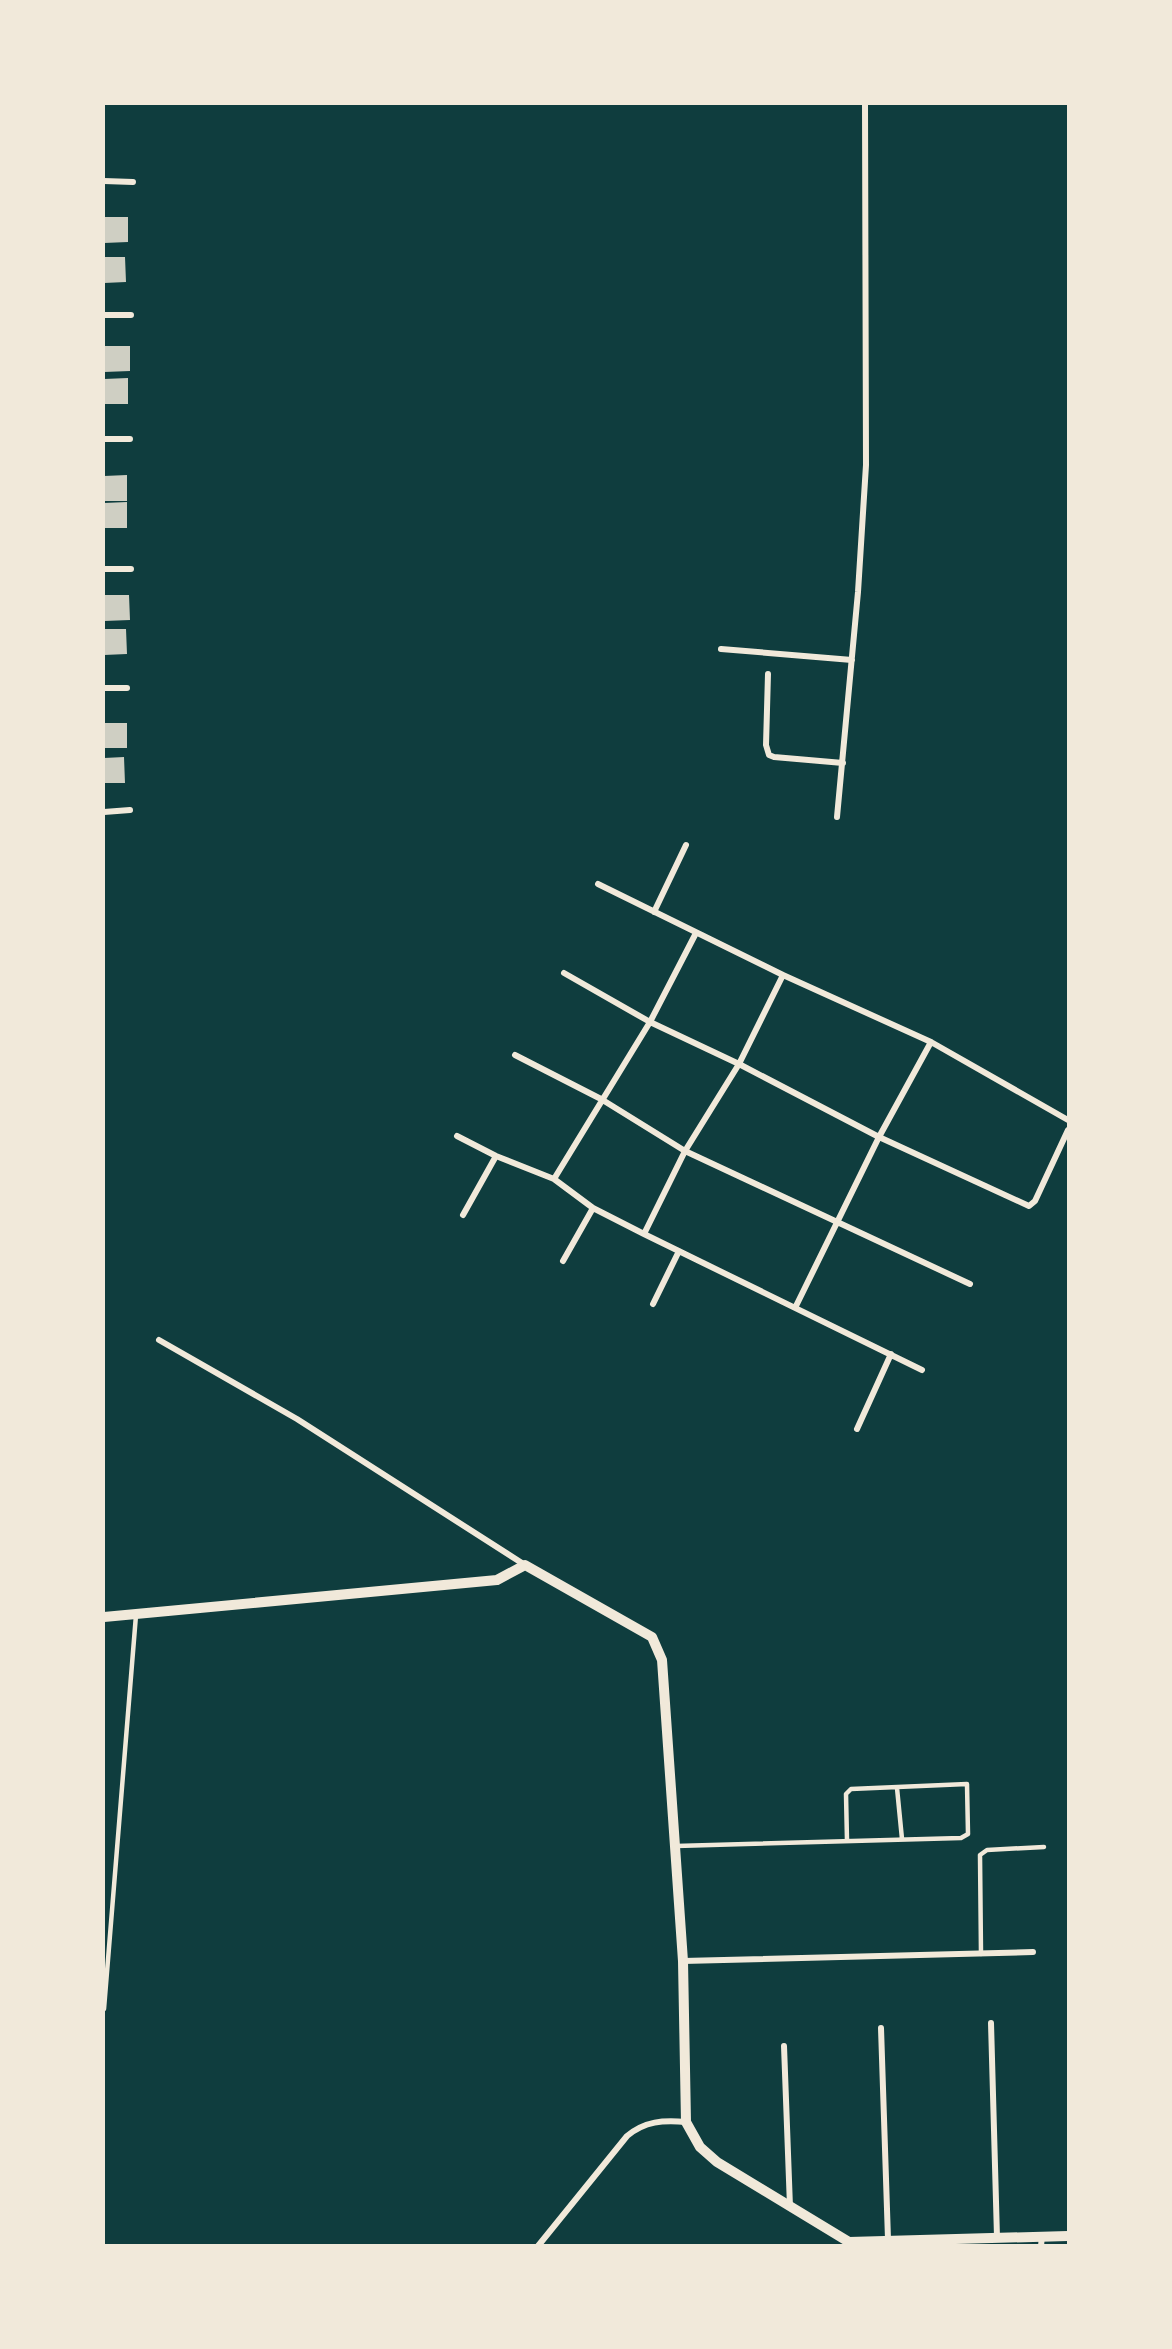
<svg xmlns="http://www.w3.org/2000/svg" width="1172" height="2349" font-family="'IBM Plex Sans',sans-serif">
<style>
.building{fill:#cfcfc3}
.lines{fill:none;stroke-linecap:round;stroke-linejoin:round}
.service{stroke:#f1e9da;stroke-width:4.5}
.minor{stroke:#f1e9da;stroke-width:6}
.tertiary{stroke:#f1e9da;stroke-width:10}
</style>
<rect width="100%" height="100%" fill="#0f3d3e"/>
<path class="building" d="M104,217H128V242L104,243Z
M104,257H125L126,282L104,283Z
M104,346H130V371L104,372Z
M128,378V404H104V379Z
M127,475V501H104V476Z
M127,502V528H104V503Z
M104,595H129L130,620L104,621Z
M104,629H126L127,654L104,655Z
M104,723H127V748H104Z
M124,757L125,783H104V758Z"/>
<g class="lines">
<path class="service" d="M897,1788L902,1839
M676,1846C771,1843 866,1840 961,1838L968,1834L967,1784L851,1789L846,1794L847,1841
M981,1954L980,1855L987,1850L1044,1847
M104,2009L136,1615"/>
<path class="minor" d="M104,181L133,182
M104,315H131
M104,439H130
M104,569H131
M721,649L852,660
M768,674L766,745L769,755L774,757L843,763
M104,688H127
M104,812L130,810
M837,817L858,592L866,465L865,104
M598,884L783,975L931,1042L1068,1120
M654,912L686,845
M564,973L650,1022L739,1064L879,1137L1029,1206L1035,1201L1068,1130
M515,1055L601,1099L685,1151L970,1284
M457,1136L496,1156L554,1179L593,1208L644,1234L922,1370
M554,1179L650,1022L696,933
M463,1215L496,1156
M644,1234L685,1151L739,1064L783,975
M563,1261L593,1208
M653,1304L679,1251
M796,1306L879,1137L931,1042
M159,1340L297,1419L525,1565
M857,1429L891,1354
M683,1961L1033,1952
M991,2023L997,2237
M881,2028L888,2239
M784,2046L790,2207
M538,2246L627,2136C645,2121 663,2120 686,2122
M1041,2246L1042,2236"/>
<path class="tertiary" d="M104,1617L497,1580L525,1565L652,1637L662,1660L683,1961L686,2122L700,2147L717,2162L849,2242L1068,2236"/>
</g>
<rect width="1172" height="2349" fill="none" stroke="#f1e9da" stroke-width="210"/>
</svg>
